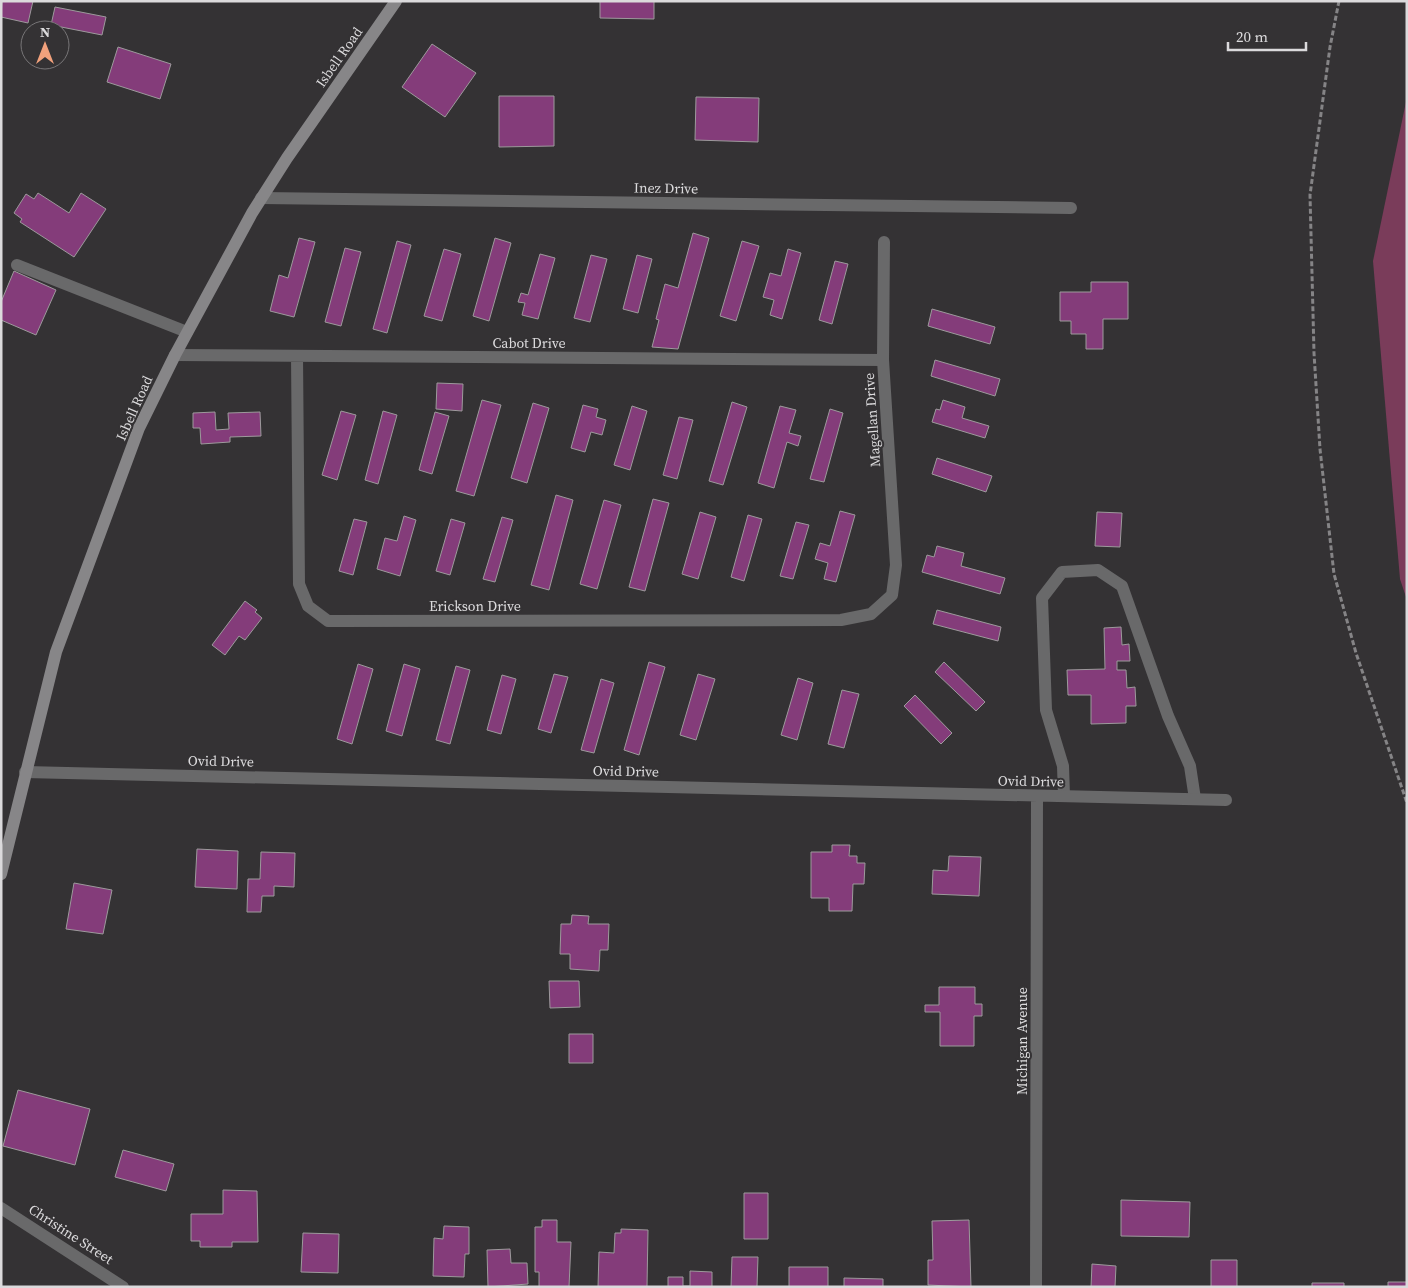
<svg xmlns="http://www.w3.org/2000/svg" width="1408" height="1288" font-family="'Source Serif 4',serif">
<style>
.green{fill:#7a3c5a}
.building{fill:#843c7a;stroke:#9d9a9c}
.lines{fill:none;stroke-linecap:round;stroke-linejoin:round}
.path{stroke:#858486;stroke-width:3;stroke-dasharray:5 2.5;stroke-linecap:butt}
.lane{stroke:#69696a;stroke-width:12}
.street{stroke:#69696a;stroke-width:12}
.secondary{stroke:#878688;stroke-width:12}
.labels{text-anchor:middle;dominant-baseline:central;stroke-width:4;stroke-linejoin:round;paint-order:stroke}
.street-label{font-size:14px;fill:#dbdadc;stroke:#343234}
</style>
<rect width="100%" height="100%" fill="#343234"/>
<path class="green" d="M1407,97V600L1400,579L1373,261Z"/>
<path class="building" d="M2,1H33L28,23L1,17Z
M600,1H654V19L600,18Z
M55,7L106,17L102,35L51,25Z
M432,44L476,73L445,117L402,87Z
M118,47L171,64L160,99L107,82Z
M499,96H554V146L499,147Z
M696,97L759,98L758,142L695,140Z
M38,193L69,213L81,193L106,209L74,257L20,222L22,219L14,213L26,194L34,199Z
M693,233L709,238L678,349L652,347L659,320L656,319L665,284L678,288Z
M299,238L315,242L294,317L270,311L279,275L288,278Z
M495,238L511,243L489,321L473,316Z
M397,241L411,245L387,333L373,329Z
M742,241L759,246L736,321L720,316Z
M345,248L361,252L341,326L325,322Z
M444,249L461,254L442,321L424,316Z
M788,249L801,253L782,319L770,315L774,300L763,297L770,273L781,276Z
M540,254L555,258L538,319L522,315L525,303L518,302L521,293L528,295Z
M591,255L607,259L590,322L574,318Z
M637,255L652,259L638,313L623,309Z
M835,261L848,264L832,324L819,320Z
M14,271L56,290L36,335L1,320V302Z
M1091,282H1128V319H1103V349H1086V334H1071V321H1060V292H1091Z
M932,309L995,327L990,344L928,326Z
M935,360L1000,379L995,396L931,376Z
M437,383L463,384L462,411L436,409Z
M482,400L501,405L474,496L456,491Z
M943,400L965,407L962,418L989,426L985,438L932,422L936,409L940,410Z
M732,402L747,407L723,485L709,481Z
M533,403L549,408L527,483L511,478Z
M583,405L598,409L596,417L606,420L602,435L591,432L585,452L571,448Z
M632,406L647,411L630,470L614,465Z
M780,406L796,410L789,433L801,436L798,446L787,442L774,488L758,483Z
M830,409L843,413L824,482L810,479Z
M341,411L356,415L337,480L322,475Z
M383,411L397,415L378,484L365,480Z
M215,412L216,430L229,429L228,413L260,412L261,436L230,437V442L201,444L200,428H193V413Z
M435,412L449,416L432,474L419,470Z
M679,417L693,420L677,479L663,475Z
M937,458L992,476L986,492L932,474Z
M556,495L573,500L549,590L531,585Z
M653,499L669,503L645,591L629,587Z
M604,500L621,505L597,589L580,584Z
M840,511L855,515L836,582L824,579L828,563L815,559L820,543L830,546Z
M700,512L716,517L698,579L682,574Z
M1097,512L1122,513L1120,547L1095,546Z
M748,515L762,519L744,581L731,577Z
M404,516L416,520L400,576L377,569L385,538L397,541Z
M502,517L513,520L495,582L483,579Z
M354,519L367,522L353,575L339,571Z
M451,519L465,523L450,575L436,571Z
M796,522L809,525L793,579L780,576Z
M937,546L964,553L961,566L1005,578L1000,594L922,572L927,555L934,557Z
M245,601L257,610L255,612L262,618L245,640L239,636L225,655L212,645Z
M937,610L1001,627L998,641L933,624Z
M1121,627L1122,645L1129,644L1130,661H1117V670H1126L1127,688L1135,687L1136,706H1126V723L1091,724V695H1068L1067,670L1105,669L1104,628Z
M649,662L665,667L639,755L624,750Z
M944,662L985,702L976,711L935,672Z
M358,664L373,669L352,744L337,739Z
M404,664L420,669L402,736L386,731Z
M456,666L470,670L450,744L436,740Z
M554,674L568,677L551,733L538,729Z
M698,674L715,679L696,740L680,735Z
M502,675L516,679L501,734L487,730Z
M798,678L813,683L797,740L781,735Z
M601,679L614,683L594,753L581,750Z
M842,690L859,694L844,748L828,744Z
M915,695L952,733L941,744L904,706Z
M832,845H850L849,856H857V863H865L864,884H853L852,911H829V898H811V852H832Z
M197,849L238,851L237,889L195,887Z
M261,852L295,853L294,887L274,886V896H262L261,912H247L248,879H260Z
M949,856L981,857L979,896L932,894L933,870L948,871Z
M74,883L112,890L103,934L66,929Z
M572,915L589,916L588,924H609L608,950H600L599,971L570,969V954H560L561,924H571Z
M549,981H579L580,1007L550,1008Z
M939,987H975V1004H982V1016H974V1046H940V1012H925V1005H939Z
M569,1034H593V1063H569Z
M18,1090L90,1109L75,1165L3,1146Z
M123,1150L174,1164L166,1191L115,1177Z
M223,1190L257,1191L258,1242H232V1247H200V1241H191V1214H223Z
M744,1193H768V1239H744Z
M1121,1200L1190,1202L1189,1237L1121,1236Z
M542,1220H557V1242H571L569,1287H539V1272H535V1227H542Z
M969,1220L971,1287L928,1285V1260H933L932,1221Z
M444,1226L469,1227V1254H465L464,1277L433,1276L434,1238L443,1239Z
M621,1229L648,1230L647,1287H598L599,1252L614,1253L615,1233H621Z
M303,1233L339,1234L338,1273L301,1272Z
M510,1249L511,1263H527L528,1284L488,1287L487,1250Z
M732,1257H758L757,1287H731Z
M1211,1260H1237V1287H1211Z
M1092,1264L1116,1266L1115,1287H1091Z
M789,1267H828V1287H789Z
M690,1271L712,1272V1287H668V1277H683V1286H690Z
M844,1278L883,1279V1287H844Z
M1388,1282H1407V1287H1388Z
M1312,1283H1344V1287H1312Z"/>
<g class="lines">
<path class="path" d="M1339,1L1330,47L1310,195L1314,353L1320,449L1334,574L1356,653L1407,803"/>
<path class="lane" d="M17,265L187,332
M1064,796L1063,766L1046,710L1042,598L1062,572L1098,570L1122,586L1168,716L1190,766L1195,799"/>
<path class="street" d="M261,198L1071,208
M175,355L883,360
M297,356L299,584L308,606L328,621L841,620L871,614L892,595L896,565L883,360L884,242
M25,772L1226,800
M1,1208L123,1287
M1036,1287L1037,796"/>
<path class="secondary" d="M1,874L56,652L139,428L175,355L252,213L287,158L396,1"/>
</g>
<g class="labels">
<g class="street-label">
<text transform="translate(339 57) rotate(-55)">Isbell Road</text>
<text transform="translate(666 188) rotate(1)">Inez Drive</text>
<text x="529" y="343">Cabot Drive</text>
<text transform="translate(134 408) rotate(-66)">Isbell Road</text>
<text transform="translate(872 420) rotate(-94)">Magellan Drive</text>
<text x="475" y="606">Erickson Drive</text>
<text transform="translate(221 761) rotate(1)">Ovid Drive</text>
<text transform="translate(626 771) rotate(1)">Ovid Drive</text>
<text transform="translate(1031 781) rotate(1)">Ovid Drive</text>
<text transform="translate(1022 1041) rotate(-90)">Michigan Avenue</text>
<text transform="translate(71 1234) rotate(33)">Christine Street</text>
</g>
</g>
<rect width="1408" height="1288" fill="none" stroke="#dbdadc" stroke-width="5"/>
<g transform="translate(45 45)"><circle r="24" fill="#343234" stroke="#777577"/>
<path d="M0-4L9 19L0 12L-9 19Z" fill="#f1a17c"/>
<text y="-8" font-size="14" font-weight="bold" text-anchor="middle" fill="#dbdadc">N</text>
</g>
<path d="M1228 42v8h78v-8" fill="none" stroke="#dbdadc" stroke-width="2.5"/>
<text x="1236" y="42" font-size="15" fill="#dbdadc" stroke="#343234" stroke-width="4" paint-order="stroke">20 m</text>
</svg>
